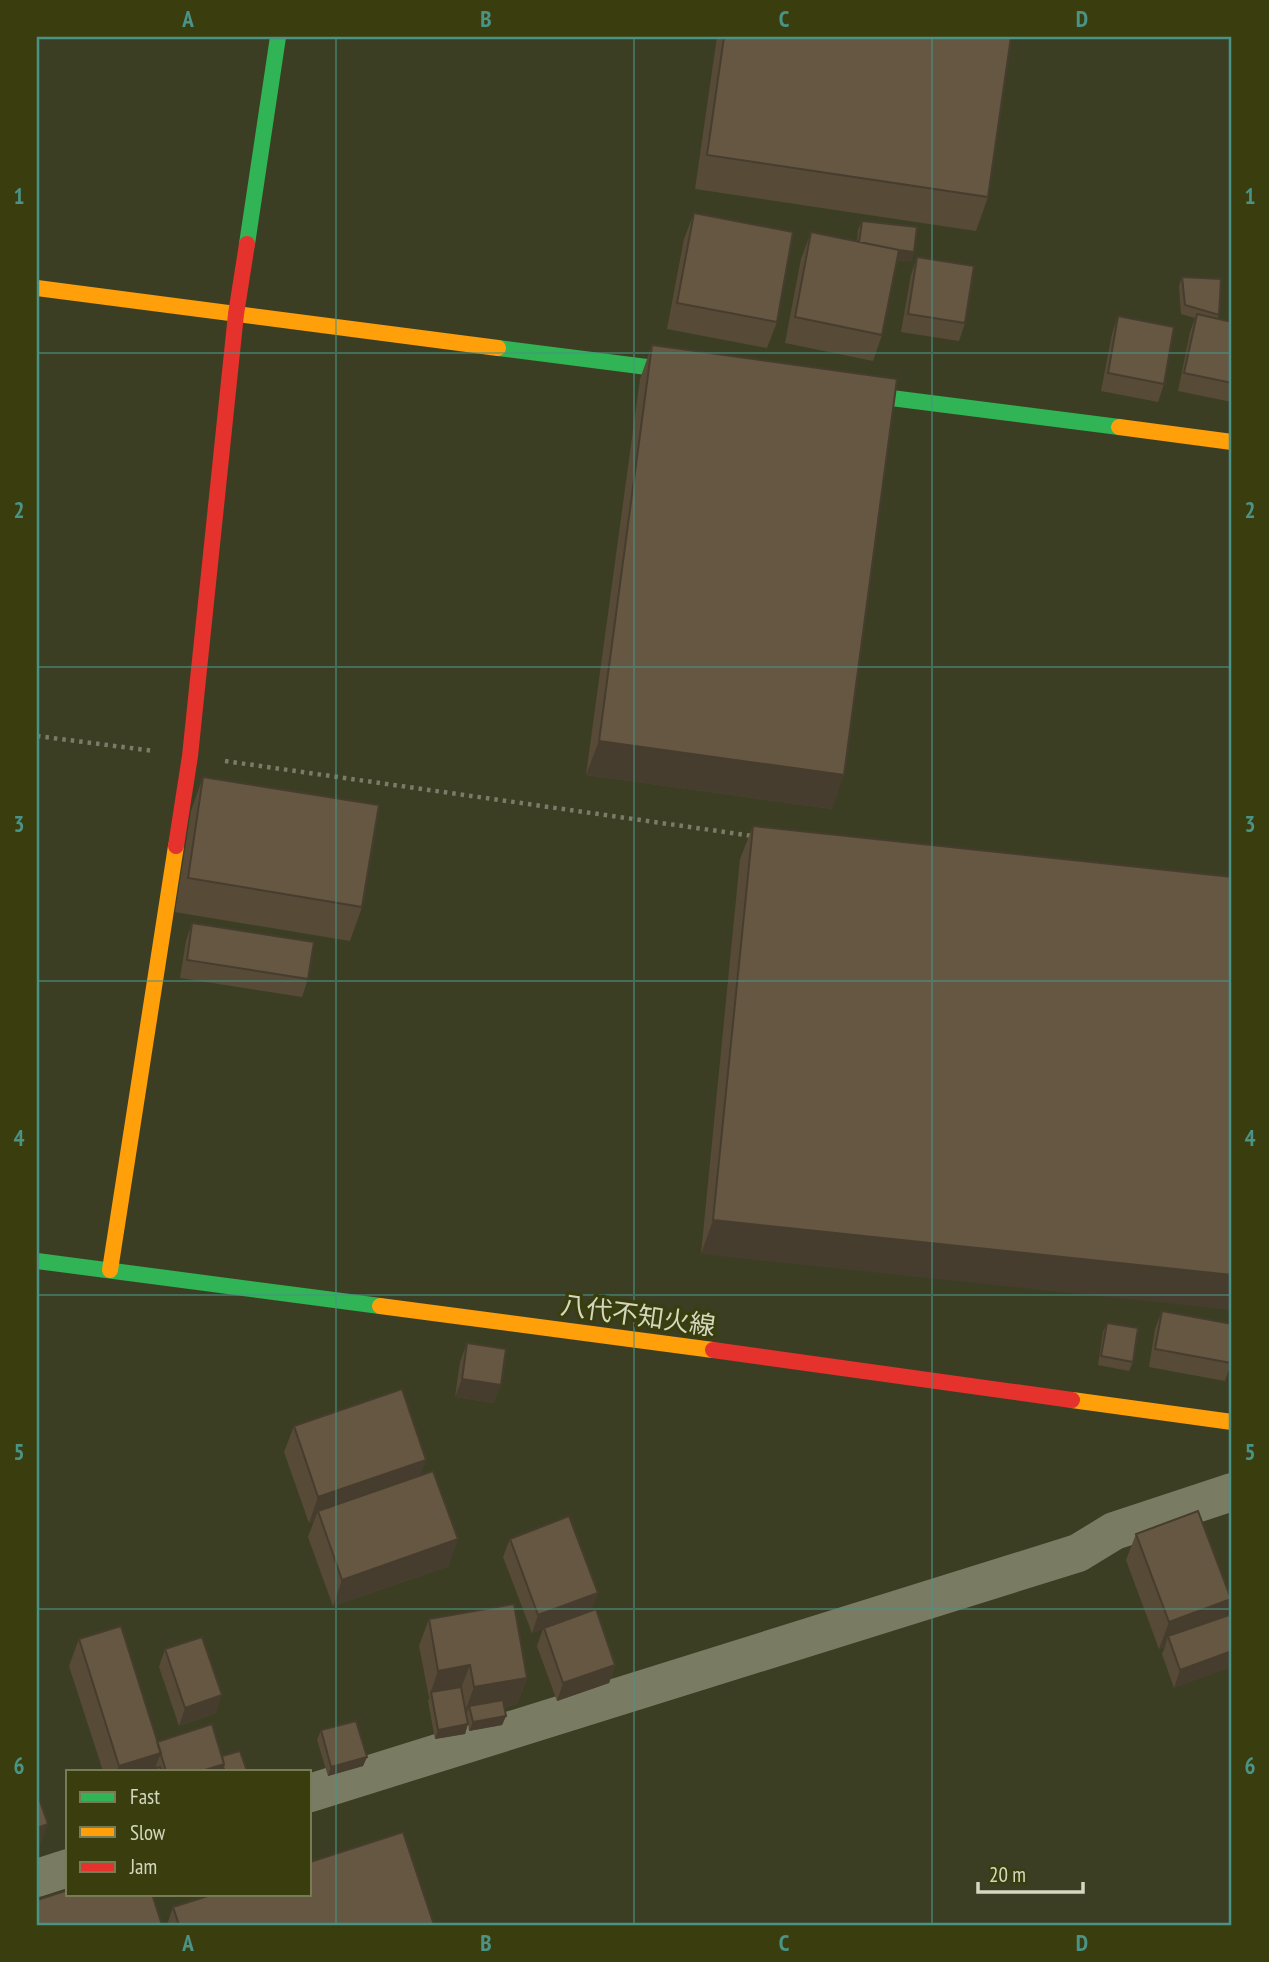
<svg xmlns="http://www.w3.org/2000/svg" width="1269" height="1962" font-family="'PT Sans Narrow','Noto Sans JP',sans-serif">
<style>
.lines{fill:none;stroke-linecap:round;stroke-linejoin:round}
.path{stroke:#797c67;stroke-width:4.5;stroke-dasharray:3.5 5;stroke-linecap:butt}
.street{stroke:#797c63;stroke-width:38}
.fast{stroke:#30b455;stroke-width:16}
.slow{stroke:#ff9f0a;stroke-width:16}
.jam{stroke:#e5322d;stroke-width:16}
.wall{fill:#574b38}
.shaded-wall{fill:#473d2e}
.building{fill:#655741;stroke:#473d2e;stroke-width:2}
.grid{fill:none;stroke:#4a9386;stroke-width:2;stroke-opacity:0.55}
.labels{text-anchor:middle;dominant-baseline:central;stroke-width:7;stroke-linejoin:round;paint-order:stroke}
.street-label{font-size:26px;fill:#d4d8bf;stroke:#3a3e0e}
.neatline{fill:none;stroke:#4a9386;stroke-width:2.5}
.grid-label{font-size:23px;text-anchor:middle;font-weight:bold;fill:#4a9386}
</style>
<rect width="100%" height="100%" fill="#3c3e24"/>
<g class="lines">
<path class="path" d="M37,736L154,751
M225,761L753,836"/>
<path class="street" d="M310,1793L1078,1553L1114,1531L1232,1492
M37,1878L68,1868"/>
<path class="fast" d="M247,244L278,37
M498,348L694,373
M844,392L1119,427
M37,1261L380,1306"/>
<path class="slow" d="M37,288L498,348
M1119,427L1232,442
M110,1270L176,846
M380,1306L713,1350
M1072,1400L1232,1422"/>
<path class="jam" d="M176,846L190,756L236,314L247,244
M713,1350L1072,1400"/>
</g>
<path class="wall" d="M717,37H1011L988,197L976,231L695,189Z
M694,213L777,322L767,348L667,329L684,239Z
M862,221L914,252L911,261L897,260L882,335L873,361L785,343L801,259L811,232L857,242L858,230Z
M917,257L965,323L959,341L901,332L911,275Z
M1182,277L1219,315L1217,319L1232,322V402L1178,391L1190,332L1195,318L1181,314L1179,286Z
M1118,316L1164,384L1158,402L1101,391L1112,334Z
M652,345L832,809L586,775L640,379Z
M203,777L362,907L350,941L175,912L191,811Z
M753,826L1232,877L701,1254L740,859Z
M192,923L308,979L302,997L180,978L186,941Z
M1162,1311L1231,1363L1225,1381L1149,1367L1155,1329Z
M1107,1323L1133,1362L1129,1371L1098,1365L1103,1332Z
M467,1343L494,1403L455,1397L460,1362Z
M294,1426L426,1460L420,1475L449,1566L333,1606L308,1537L314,1521L309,1523L284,1452Z
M1136,1534L1231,1599L1224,1617L1174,1688L1162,1654L1165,1647L1159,1649L1126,1560Z
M510,1539L591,1611L615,1665L609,1683L557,1701L537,1646L543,1629L532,1633L503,1557Z
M1232,1580V1594L1230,1588Z
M429,1619L527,1678L517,1704L504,1707L506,1716L502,1725L469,1731L468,1723L465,1734L435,1739L428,1701L430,1697H429L419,1646Z
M79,1639L157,1742L222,1756L247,1771H103L69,1666Z
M165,1649L216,1713L179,1726L159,1667Z
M321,1730L367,1757L363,1766L328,1776L317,1740Z
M173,1907L434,1925H167Z"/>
<path class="shaded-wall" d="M858,245L914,252L911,261L855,255Z
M599,741L844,775L832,809L586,775Z
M713,1220L1232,1275V1310L701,1254Z
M462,1379L501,1385L494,1403L455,1397Z
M426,1460L417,1486L318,1511L314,1521L309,1523L318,1497Z
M458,1539L449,1566L333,1606L342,1580Z
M598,1593L591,1611L532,1633L538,1615Z
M1231,1599L1221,1626L1168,1636L1165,1647L1159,1649L1169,1622Z
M1232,1651V1667L1174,1688L1180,1670Z
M470,1665L460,1691L431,1692L429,1697L438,1671Z
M615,1665L609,1683L557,1701L563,1683Z
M527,1678L517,1704L471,1713L469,1706L467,1713L464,1714L474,1687Z
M222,1695L216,1713L179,1726L185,1708Z
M506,1716L502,1725L469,1731L473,1722Z
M468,1724L465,1734L435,1739L438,1730Z
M161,1753L154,1771H117L119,1766Z
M367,1757L363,1766L328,1776L331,1767Z
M224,1764L222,1771H202Z
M48,1824L38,1850L37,1851V1828Z"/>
<path class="building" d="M724,37H1011L988,197L707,155Z
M694,213L793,232L777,322L677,303Z
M862,221L917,227L914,252L899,250L859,242Z
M811,232L899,250L882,335L795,317Z
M917,257L974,266L965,323L908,314Z
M1182,277L1221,279L1219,315L1185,305Z
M1197,314L1232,322V383L1184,373Z
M1118,316L1174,327L1164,384L1108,373Z
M652,345L897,379L844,775L599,741Z
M203,777L379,805L362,907L188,878Z
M753,826L1232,877V1275L713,1220Z
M192,923L314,942L308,979L187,960Z
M1162,1311L1232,1324L1231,1363L1155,1349Z
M1107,1323L1138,1328L1133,1362L1101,1356Z
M467,1343L506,1349L501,1385L462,1379Z
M402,1389L426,1460L318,1497L294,1426Z
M433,1471L458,1539L342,1580L318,1511Z
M1198,1511L1231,1599L1169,1622L1136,1534Z
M569,1516L598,1593L538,1615L510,1539Z
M514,1604L527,1678L474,1687L470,1665L438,1671L429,1619Z
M596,1609L615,1665L563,1683L544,1628Z
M1232,1614V1651L1180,1670L1168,1636Z
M121,1626L161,1753L119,1766L79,1639Z
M202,1637L222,1695L185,1708L165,1649Z
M461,1687L468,1724L438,1730L431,1692Z
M503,1700L506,1716L473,1722L469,1706Z
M356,1721L367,1757L331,1767L321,1730Z
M212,1724L224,1764L202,1771H166L157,1742Z
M240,1751L247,1771H225L223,1767L224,1764L222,1756Z
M160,1767L162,1771H146Z
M37,1793L48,1824L37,1828Z
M403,1832L434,1925H179L173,1907L214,1894H310V1862Z
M68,1890V1894H152L162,1925H37V1900Z"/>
<path class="grid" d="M336,37V1925M634,37V1925M932,37V1925M37,353H1232M37,667H1232M37,981H1232M37,1295H1232M37,1609H1232"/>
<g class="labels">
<g class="street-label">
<text transform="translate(638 1315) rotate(8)">八代不知火線</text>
</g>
</g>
<rect width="1269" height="1962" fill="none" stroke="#3a3e0e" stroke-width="77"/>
<rect x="66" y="1770" width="245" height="126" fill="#3a3e0e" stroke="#787c55" stroke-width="2"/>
<rect x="80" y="1792" width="35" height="10" fill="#30b455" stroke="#787c55" stroke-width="2"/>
<text x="130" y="1804" font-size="21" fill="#d4d8bf">Fast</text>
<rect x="80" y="1827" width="35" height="10" fill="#ff9f0a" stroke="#787c55" stroke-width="2"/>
<text x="130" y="1840" font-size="21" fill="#d4d8bf">Slow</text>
<rect x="80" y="1862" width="35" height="10" fill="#e5322d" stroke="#787c55" stroke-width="2"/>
<text x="130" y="1874" font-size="21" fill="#d4d8bf">Jam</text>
<path d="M978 1882v10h105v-10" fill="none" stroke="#d4d8bf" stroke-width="3.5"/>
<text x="989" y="1882" font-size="21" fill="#d4d8bf" stroke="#3a3e0e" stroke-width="5" paint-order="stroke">20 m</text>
<rect x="38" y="38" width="1192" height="1886" class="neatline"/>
<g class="grid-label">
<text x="188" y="27">A</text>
<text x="486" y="27">B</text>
<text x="784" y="27">C</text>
<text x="1082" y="27">D</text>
<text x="19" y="204">1</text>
<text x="1250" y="204">1</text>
<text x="19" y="518">2</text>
<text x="1250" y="518">2</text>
<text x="19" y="832">3</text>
<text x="1250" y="832">3</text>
<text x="19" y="1146">4</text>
<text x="1250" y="1146">4</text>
<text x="19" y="1460">5</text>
<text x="1250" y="1460">5</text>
<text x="19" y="1774">6</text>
<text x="1250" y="1774">6</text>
<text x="188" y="1951">A</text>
<text x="486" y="1951">B</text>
<text x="784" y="1951">C</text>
<text x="1082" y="1951">D</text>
</g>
</svg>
